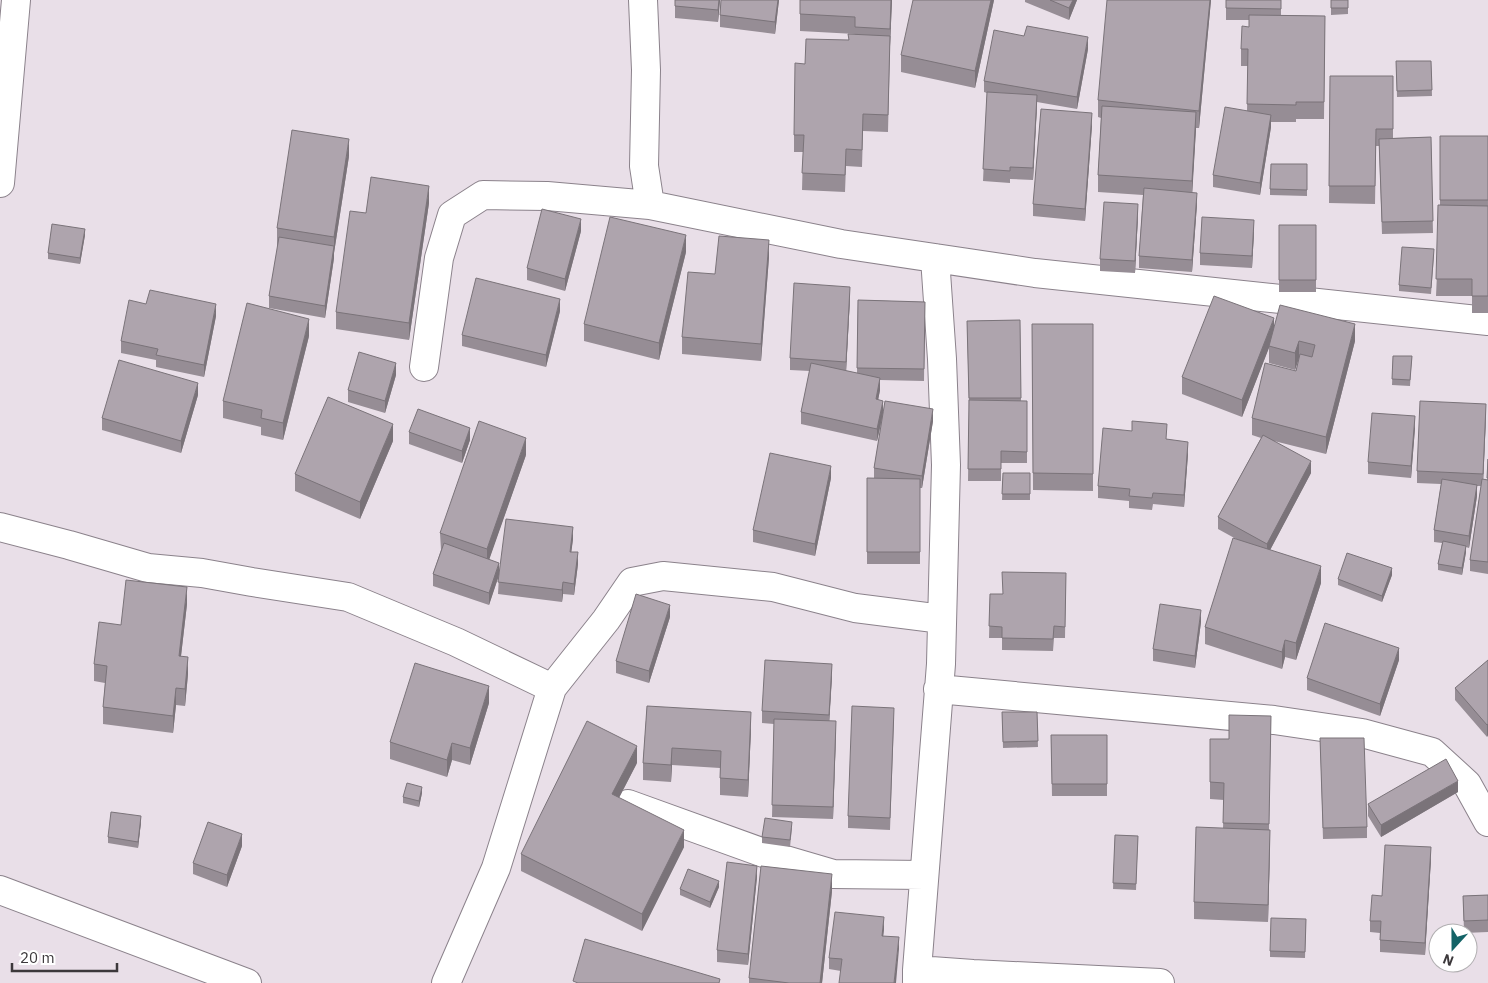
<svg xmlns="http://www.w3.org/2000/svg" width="1488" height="983" font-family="'IBM Plex Sans',sans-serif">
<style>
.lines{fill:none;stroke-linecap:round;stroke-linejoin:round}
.minor-casing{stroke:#8b828b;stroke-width:30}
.tertiary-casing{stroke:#8b828b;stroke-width:30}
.minor{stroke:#fff;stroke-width:28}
.tertiary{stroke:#fff;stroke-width:28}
.wall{fill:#968d95}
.shaded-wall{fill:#7a7379}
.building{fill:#aea4ad;stroke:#7a7379}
</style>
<rect width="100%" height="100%" fill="#e9dfe8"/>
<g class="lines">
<g class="minor-casing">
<path id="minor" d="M643,0L646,70L644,166L650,205L841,244L1035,273L1488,321
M424,367L439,258L452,215L483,195L547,196L650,205
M0,527L69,545L148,568L202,573L252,582L348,597L456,642L552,688L606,620L632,582L663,576L773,587L855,608L942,619
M938,689L1274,720L1362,733L1432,752L1467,784L1488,822
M628,804L775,857L833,874L924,875
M0,890L247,983
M917,970L973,974L1160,983
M446,983L496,868L552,688
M917,983V970L941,664L946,465L942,359L935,258"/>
</g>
<g class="tertiary-casing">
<path id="tertiary" d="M0,183L16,0"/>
</g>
<use href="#minor" class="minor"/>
<use href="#tertiary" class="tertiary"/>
</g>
<path class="wall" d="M675,0H720L718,22L675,18Z
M721,0H779L775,34L720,27V15Z
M892,0L890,46L888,132L863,131L862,167L846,166L845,192L802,190L803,152H794V135L805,64L848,40L855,35V34L800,31V14Z
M994,0L975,88L901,72V55Z
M1025,0H1077L1069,20L1025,2Z
M1211,0L1199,128H1196L1192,192L1197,204L1192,272L1139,268V256L1143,195L1098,192V175L1101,118L1098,117V100Z
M1226,0H1281V15L1325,16L1324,119H1296V122H1271V127L1260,195L1213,187V175L1247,111L1248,66H1241V49L1249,27V20H1226Z
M1331,0H1348V14L1331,15Z
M1088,49L1077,109L1037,102L1033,180L1010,179V183L983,181L987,93L984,92V81Z
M1396,61H1431L1432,96L1397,97Z
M1330,76H1393V138L1431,137L1433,233L1382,234L1379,146H1376L1375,204L1329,203Z
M1092,125L1085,221L1033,216V204Z
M1440,136H1488V313H1472V296H1436L1440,205Z
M349,156L334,253V258L325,318L269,308V296L278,246L277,245V228Z
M1307,164V196L1270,195V189Z
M429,203L409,340L336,329V312L366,213Z
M1138,216L1135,273L1100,271V259Z
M1279,225H1316V292H1279Z
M581,231L565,291L527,280V268Z
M1254,232L1252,268L1200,265V253Z
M85,235L80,264L48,259V253Z
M686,252L659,360L584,341V324Z
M1434,255L1431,294L1399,291V285Z
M769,257L761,361L682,354V337L715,274Z
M850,298L846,371L857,373L858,300L925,302L924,381L880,380V390L878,400L883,412L933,421L922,488H920V564H867V478H874V468L883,416L877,441L801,424V412L810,371L790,370V358Z
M146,304L216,316L204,377L156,367V360L121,353V341Z
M560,311L546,367L462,346V335Z
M1020,320L1021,401H1027V463H1001V481H968L969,410L967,321Z
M1032,324H1093V491L1033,490Z
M1274,329L1355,341L1326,454L1274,441L1311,473L1270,550L1321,583L1296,660L1285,657L1282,669L1205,644V627L1238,540L1218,529V517L1261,438L1252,435V418L1296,371L1299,358L1295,370L1269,363V347L1242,417L1182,394V377Z
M309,336L283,440L261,435V427L223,418V401Z
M1393,356H1412L1410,386L1392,385Z
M396,375L385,413L348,402V390Z
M198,395L181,453L102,430V418Z
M1486,416L1483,480H1487L1488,459V574L1470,571V560L1481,486H1477V496L1469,548L1466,547V552L1462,575L1438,570V564L1442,543L1434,542V530L1441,484L1417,483V471Z
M1415,428L1411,478L1368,474V462Z
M409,432L470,440L462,463L409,444Z
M1167,439L1188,454L1184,507L1153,504L1152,510L1129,508V501L1098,498V486Z
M393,441L360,519L295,491V474Z
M526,455L489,559L499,574L573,539L571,552L578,564L574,595L563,594L562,602L498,594L499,575L489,605L433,586V574L441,550L440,533Z
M1003,473H1030V500H1002Z
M831,478L815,556L753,542V530Z
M1066,573L1065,638H1054L1053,651L1002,650V638H989L990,594H1002Z
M1392,575L1382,602L1338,585V579Z
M187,604L181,656L188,674L185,706L176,705L173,733L103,724V707L105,683L94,681V664L121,625Z
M670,617L649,683L616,673V661Z
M1201,622L1195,668L1153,661V649Z
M1399,660L1380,716L1307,690V678Z
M1488,660V735L1487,737L1455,700V688Z
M832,676L829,721L836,733L833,819L772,817L774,724L762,723V711Z
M489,703L470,765L452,760L447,777L390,759V742Z
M647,706L751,729L748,797L720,795V768L672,765L671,782L643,780V763Z
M1002,712H1037L1038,747L1003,748Z
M1271,716L1269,830L1270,847L1268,922L1194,919V902L1223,828L1224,800L1210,799V739H1229Z
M894,720L890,830L848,828V816Z
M1051,735H1107V796H1052Z
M1320,738L1367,827V838L1323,839Z
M637,763L619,798L684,847L642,931L521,871V854Z
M1458,792L1381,837L1368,816V804Z
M422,793L419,807L403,803V797Z
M141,822L138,848L108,843V837Z
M792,828L790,847L762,843V837Z
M1115,835L1138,836L1136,890L1113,889Z
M242,846L227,887L193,874V863Z
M1431,859L1425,955L1380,952V933L1370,932V921L1382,896Z
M757,877L748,965L717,962V950Z
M719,887L710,908L680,895V889Z
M832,891L822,983H749V978Z
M1488,895V932L1464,933L1463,896Z
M1306,919L1305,958L1270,957V951Z
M884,929L883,936L899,949L841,971L829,969V958Z"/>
<path class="shaded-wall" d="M719,0H720L718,22V10Z
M778,0H779L775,34V22Z
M891,0H892L890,46V29Z
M991,0H994L975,88V71Z
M1073,0H1077L1069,20V8Z
M1210,0H1211L1199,128V111Z
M1088,37V49L1077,109V97Z
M1037,95V107L1033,180V168Z
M1196,112V129L1192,198V181Z
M1092,113V125L1085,221V209Z
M1271,115V127L1260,195V183Z
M349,139V156L334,253V258L325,318V306L334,247V237Z
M429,186V203L409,340V323Z
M1197,193V204L1192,272V260Z
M1138,204V216L1135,273V261Z
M581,219V231L565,291V279Z
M1254,220V232L1252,268V256Z
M85,229V235L80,264V258Z
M686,235V252L659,360V343Z
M769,240V257L761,361V344Z
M850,287V298L846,373V362Z
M560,299V311L546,367V355Z
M216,304V316L204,377V365Z
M1274,318V335L1242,417V400Z
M309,319V336L283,440V423Z
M1355,324V341L1326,454V437Z
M1299,341V358L1295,370V353Z
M396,363V375L385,413V401Z
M880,378V390L876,411V399Z
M198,383V395L181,453V441Z
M883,401V413L877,441V429Z
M1486,404V416L1483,486V474Z
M933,409V421L922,488V476Z
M1415,416V428L1411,478V466Z
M393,424V441L360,519V502Z
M470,428V440L462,463V451Z
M526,438V455L487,566V549Z
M1188,442V454L1184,507V495Z
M1311,461V473L1267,556V544Z
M831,466V478L815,556V544Z
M1477,485V496L1469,548V536Z
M573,527V539L570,563V552Z
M1466,546V552L1462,575V568Z
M578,552V564L574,595V584Z
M499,563V575L489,605V593Z
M1321,566V583L1296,660V643Z
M1392,568V575L1382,602V596Z
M563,582V594L562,602V590Z
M187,587V604L179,673V656Z
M670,605V617L649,683V671Z
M1201,610V622L1195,668V656Z
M1285,640V657L1282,669V652Z
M1399,648V660L1380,716V704Z
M188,657V674L185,706V689Z
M832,664V676L829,727V715Z
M489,686V703L470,765V748Z
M176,688V705L173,733V716Z
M751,712V729L748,797V780Z
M836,721V733L833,819V807Z
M1488,724V735L1487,737V725Z
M452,743V760L447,777V760Z
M637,746V763L612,811V794Z
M672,748V765L671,782V765Z
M1458,781V792L1381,837V825Z
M422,787V793L419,807V801Z
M141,816V822L138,848V842Z
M684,830V847L642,931V914Z
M1270,830V847L1268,922V905Z
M242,834V846L227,887V875Z
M1431,847V859L1425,955V943Z
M757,866V877L748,965V954Z
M832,874V891L822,983H820Z
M719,881V887L710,908V902Z
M884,917V929L882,947V936Z
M899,937V949L896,983H894Z"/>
<path class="building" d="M675,0H719L718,10L675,6Z
M721,0H778L775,22L720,15Z
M800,0H891L890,29L855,27V17L800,14Z
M913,0H991L975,71L901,55Z
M1050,0H1073L1069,8Z
M1107,0H1210L1199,111L1098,100Z
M1226,0H1281V9L1226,8Z
M1331,0H1348V8H1331Z
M1249,15L1325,16L1324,102H1296V105L1247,104L1248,49H1241L1242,26L1249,27Z
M1027,26L1088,37L1077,97L984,81L994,30L1024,36Z
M848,34L890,36L888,115L863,114L862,150L846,149L845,175L802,173L804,135H794L795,63L805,64L806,39L849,40Z
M1396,61H1431L1432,90L1397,91Z
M1330,76H1393V129H1376L1375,186H1329Z
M987,92L1037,95L1033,168L1010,167V171L983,169Z
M1102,106L1196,112L1192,181L1098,175Z
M1225,107L1271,115L1260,183L1213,175Z
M1041,109L1092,113L1085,209L1033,204Z
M292,130L349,139L334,237L277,228Z
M1440,136H1488V200H1440Z
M1431,137L1433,221L1382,222L1379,139Z
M1271,164H1307V190L1270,189Z
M371,177L429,186L409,323L336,312L350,211L366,213Z
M1144,188L1197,193L1192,260L1139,256Z
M1104,202L1138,204L1135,261L1100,259Z
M1438,205L1488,206V296H1472V279H1436Z
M542,209L581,219L565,279L527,268Z
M610,217L686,235L659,343L584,324Z
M1202,217L1254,220L1252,256L1200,253Z
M52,224L85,229L80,258L48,253Z
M1279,225H1316V280H1279Z
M719,236L769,240L761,344L682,337L688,272L715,274Z
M279,237L334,246L325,306L269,296Z
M1402,247L1434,249L1431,288L1399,285Z
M476,278L560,299L546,355L462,335Z
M794,283L850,287L846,362L790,358Z
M150,290L216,304L204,365L156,355L158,349L121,341L129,300L146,304Z
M1214,296L1274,318L1242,400L1182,377Z
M858,300L925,302L924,369L857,368Z
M247,303L309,319L283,423L261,418L262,410L223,401Z
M1280,305L1355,324L1326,437L1252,418L1265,363L1296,371L1300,354L1312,357L1315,345L1299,341L1295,353L1269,346Z
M1020,320L1021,398H969L967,321Z
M1032,324H1093V474L1033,473Z
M359,352L396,363L385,401L348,390Z
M1393,356H1412L1410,380L1392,379Z
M119,360L198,383L181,441L102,418Z
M811,363L880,378L876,399L883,401L877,429L801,412Z
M328,397L393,424L360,502L295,474Z
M969,400L1027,401V452L1001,451V469H968Z
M885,401L933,409L922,476L874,468Z
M1420,401L1486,404L1483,474L1417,471Z
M418,409L470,428L462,451L409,432Z
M1372,413L1415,416L1411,466L1368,462Z
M479,421L526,438L487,549L440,533Z
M1132,421L1167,424L1166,439L1188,442L1184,495L1153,493L1152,498L1129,496L1130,489L1098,486L1103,428L1132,431Z
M1263,435L1311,461L1267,544L1218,517Z
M770,453L831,466L815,544L753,530Z
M1488,459V478H1487Z
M1003,473H1030V494H1002Z
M867,478L920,479V552H867Z
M1442,479L1477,485L1469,536L1434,530Z
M1482,479L1488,480V562L1470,560Z
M506,519L573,527L570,552H578L574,584L563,582L562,590L498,582Z
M1233,538L1321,566L1296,643L1285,640L1282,652L1205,627Z
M1443,541L1466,546L1462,568L1438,564Z
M444,543L499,563L489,593L433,574Z
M1347,553L1392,568L1382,596L1338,579Z
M1002,572L1066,573L1065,627L1054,626L1053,639L1002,638V627L989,626L990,594H1003Z
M126,580L187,587L179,656L188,657L185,689L176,688L173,716L103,707L107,666L94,664L99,622L121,625Z
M636,594L670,605L649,671L616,661Z
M1160,604L1201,610L1195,656L1153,649Z
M1325,623L1399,648L1380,704L1307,678Z
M765,660L832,664L829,715L762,711Z
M1488,660V724L1487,725L1455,688Z
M415,663L489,686L470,748L452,743L447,760L390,742Z
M647,706L751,712L748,780L720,778L721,751L672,748L671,765L643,763Z
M852,706L894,708L890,818L848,816Z
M1002,712H1037L1038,741L1003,742Z
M1229,715L1271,716L1269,824L1223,823L1224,783L1210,782V739H1229Z
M774,719L836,721L833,807L772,805Z
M587,721L637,746L612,794L684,830L642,914L521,854Z
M1051,735H1107V784H1052Z
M1320,738H1364L1367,827L1323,828Z
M1446,759L1458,781L1381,825L1368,804Z
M407,783L422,787L419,801L403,797Z
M111,812L141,816L138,842L108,837Z
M765,818L792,822L790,840L762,837Z
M208,822L242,834L227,875L193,863Z
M1196,827L1270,830L1268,905L1194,902Z
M1115,835L1138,836L1136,884L1113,883Z
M1385,845L1431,847L1425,943L1380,940L1381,921H1370L1372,895L1382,896Z
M727,862L757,866L748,954L717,950Z
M761,866L832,874L820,983H789L749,978Z
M688,869L719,881L710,902L680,889Z
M1488,895V920L1464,921L1463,896Z
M835,912L884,917L882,936L899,937L894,983H839L842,959L829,958Z
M1271,918L1306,919L1305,952L1270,951Z
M585,939L720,979L719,983H578L573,981Z"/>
<g transform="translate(1453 948) rotate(201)"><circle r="24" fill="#ffffff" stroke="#b1afb1"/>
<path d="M0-4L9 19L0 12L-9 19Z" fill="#136367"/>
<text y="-8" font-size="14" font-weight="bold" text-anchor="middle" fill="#3c383b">N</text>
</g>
<path d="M12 963v8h105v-8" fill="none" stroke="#3c383b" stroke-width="2.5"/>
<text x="20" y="963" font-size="15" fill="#3c383b" stroke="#ffffff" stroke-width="4" paint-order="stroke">20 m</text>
</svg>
